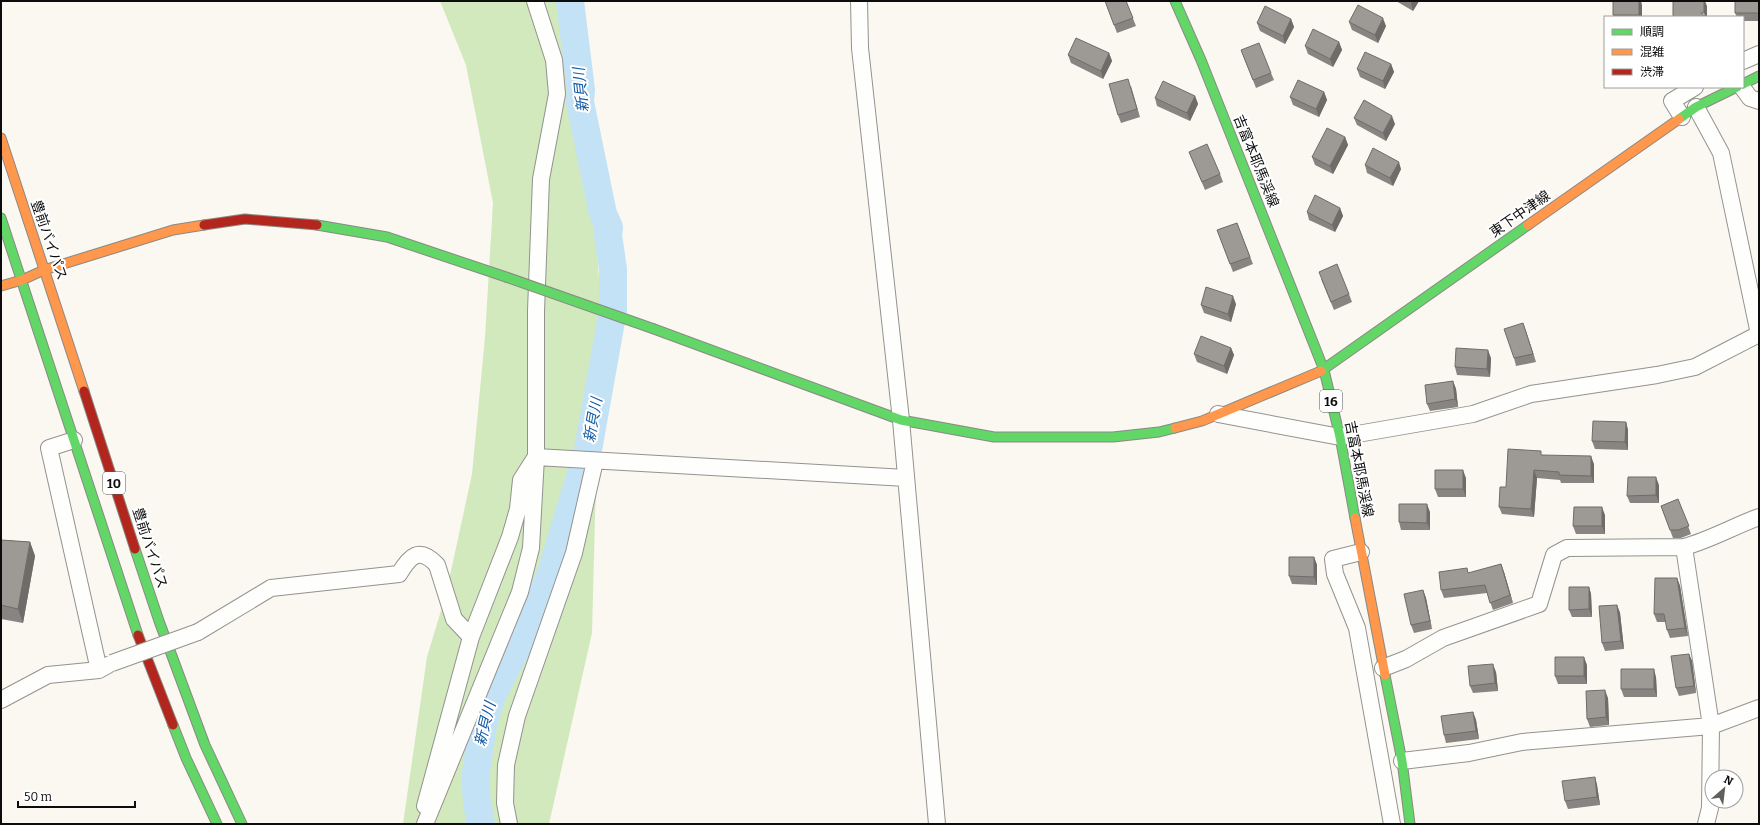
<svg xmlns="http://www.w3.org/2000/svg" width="1760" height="825" font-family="Bitter,'Noto Sans JP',serif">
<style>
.forest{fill:#d1e9bc}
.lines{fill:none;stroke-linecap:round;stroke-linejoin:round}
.river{stroke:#c4e2f6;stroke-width:28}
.street-casing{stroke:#93928f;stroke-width:18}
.fast-casing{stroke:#8a8985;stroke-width:11}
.slow-casing{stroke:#8a8985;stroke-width:11}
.jam-casing{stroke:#8a8985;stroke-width:11}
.street{stroke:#fefefd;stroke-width:16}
.fast{stroke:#63d668;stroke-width:9}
.slow{stroke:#ff974d;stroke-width:9}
.jam{stroke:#b3261e;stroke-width:9}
.street-bridge-casing{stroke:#93928f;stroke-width:18;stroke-linecap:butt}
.fast-bridge-casing{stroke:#8a8985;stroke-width:11;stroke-linecap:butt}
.street-bridge{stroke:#fefefd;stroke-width:16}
.fast-bridge{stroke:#63d668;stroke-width:9}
.wall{fill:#878481}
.shaded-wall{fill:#6e6c69}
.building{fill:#9d9a96;stroke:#6e6c69}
.labels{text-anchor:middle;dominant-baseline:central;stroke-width:4;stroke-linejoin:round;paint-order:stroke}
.shield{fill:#fff;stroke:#555;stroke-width:1}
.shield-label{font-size:13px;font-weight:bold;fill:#0c0c0c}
.street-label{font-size:14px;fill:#0c0c0c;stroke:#fff}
.water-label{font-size:15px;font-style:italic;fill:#115ba2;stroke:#fff}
</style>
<rect width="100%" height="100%" fill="#faf8f0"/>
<path class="forest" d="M440,1H559L588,126L603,334L595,516L592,633L549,824H403L427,657L446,594L472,474L485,337L493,203L466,65Z"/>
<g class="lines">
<path class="river" d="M481,824L477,802L475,778L483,726L491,698L537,608L551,573L588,450L613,310V269L608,235L609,227L603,214L580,102L581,90L570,1"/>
<g class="street-casing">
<path id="street" d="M859,1L860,48L901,420L937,824
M1743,61L1759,54
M1742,87L1750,98L1759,101
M1696,107L1721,153L1759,334
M1682,117L1672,101L1695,87
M1218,414L1340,437L1473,414L1531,394L1657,375L1695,367L1759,334
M74,440L49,448L99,670
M536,457L906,478
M1684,547L1711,726L1710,808L1706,824
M1361,552L1333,559L1335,574L1357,628L1392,824
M198,632L271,588L399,574C410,556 419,546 437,565L454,619L471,637
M1383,668L1406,659L1443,638L1539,604L1554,555L1567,548L1684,547C1710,540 1734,526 1759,517
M1,700L48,675L99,670L108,665
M1402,761L1469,753L1522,742L1711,726L1759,708
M425,806L471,637L510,537L518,509L521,480L535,458
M425,824L520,592L531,548L536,457V311L541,179L557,94L554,60L535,1
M509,824L505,803L506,765L517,716L574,553L595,461"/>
</g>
<g class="fast-casing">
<path id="fast" d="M1175,1L1201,60L1324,370L1340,437L1355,518
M1743,84L1759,76
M1679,119L1696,107L1737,87
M1,218L138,635
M317,225L387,237L506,277
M654,329L901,420L994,437H1113L1159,432L1175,428
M1321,371L1528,225
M135,549L159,621L205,745L242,824
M1385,675L1402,761L1410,824
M173,725L186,758L217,824"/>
</g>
<g class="slow-casing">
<path id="slow" d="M1,138L84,391
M1528,225L1679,119
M1,286L22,280L44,270L173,230L204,225
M1175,428L1202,421L1321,371
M1355,518L1385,675"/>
</g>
<g class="jam-casing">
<path id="jam" d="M204,225L245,219L317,225
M84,391L135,549
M138,635L173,725"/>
</g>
<use href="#street" class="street"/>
<use href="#fast" class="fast"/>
<use href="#slow" class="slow"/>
<use href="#jam" class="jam"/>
<g class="street-bridge-casing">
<path id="street-bridge" d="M112,663L198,632"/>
</g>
<g class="fast-bridge-casing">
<path id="fast-bridge" d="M506,277L654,329"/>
</g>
<use href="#street-bridge" class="street-bridge"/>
<use href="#fast-bridge" class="fast-bridge"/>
</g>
<path class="wall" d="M1105,1H1126L1136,26L1117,33Z
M1396,1H1419L1413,11Z
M1759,1V21H1743V17H1737L1735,13Z
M1642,5V17H1613V15Z
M1291,19L1294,27L1285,44L1260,31L1257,23Z
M1349,22L1386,26L1378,43L1352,30Z
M1339,42L1342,50L1333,67L1308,54L1305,46Z
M1241,50L1271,73L1274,80L1256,88Z
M1109,53L1112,61L1103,79L1071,63L1068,55Z
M1391,64L1394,72L1385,89L1360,77L1357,69Z
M1131,86L1140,117L1121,123L1118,115Z
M1324,92L1327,100L1319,117L1293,105L1290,97Z
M1195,96L1198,104L1190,121L1157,106L1155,98Z
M1354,118L1395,124L1386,141L1357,125Z
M1345,137L1348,145L1333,174L1315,165L1312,157Z
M1189,152L1220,174L1223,182L1205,190Z
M1365,165L1401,169L1393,186L1367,173Z
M1340,208L1343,216L1335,232L1309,220L1307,212Z
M1237,223L1253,264L1233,272L1217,230Z
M1321,279L1349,294L1352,302L1334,310Z
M1236,304L1231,322L1204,313L1201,305Z
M1523,323L1536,362L1516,366L1514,358Z
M1231,348L1234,355L1227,374L1197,362L1194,354Z
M1491,358L1490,377L1457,375L1455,367Z
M1453,381L1456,389L1458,407L1430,411L1427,404Z
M1626,422L1628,430V450L1595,449L1592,441Z
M1542,455L1594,464V483H1561L1560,480L1537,478L1534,517L1502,514L1499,507L1506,487Z
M1466,478V497H1438L1435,489Z
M1659,485V503H1630L1627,496Z
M1678,499L1691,534L1681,538H1673L1661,506Z
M1430,512V530H1401L1399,522Z
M1605,515V534H1576L1573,526Z
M1,540L30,542L35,556L23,623L1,619Z
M1314,557L1317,565V585L1292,584L1289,576Z
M1501,564L1504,572L1513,603L1493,610L1487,593L1444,598L1441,590L1469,573Z
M1677,578L1680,586L1688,636L1670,638L1667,630L1666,622H1657L1654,614Z
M1589,587L1591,594L1592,617H1572L1569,610Z
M1423,590L1426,598L1432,629L1414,633L1411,625Z
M1617,605L1620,613L1624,649L1605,651L1602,643Z
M1689,654L1692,661L1696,693L1679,696L1676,688Z
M1587,665V684H1558L1555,676Z
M1496,672L1498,691L1473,693L1470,686Z
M1656,677L1657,697H1624L1621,689Z
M1608,698L1609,725L1590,727L1587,719Z
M1473,712L1476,720L1479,739L1446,743L1444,735Z
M1595,777L1597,785L1600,805L1568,809L1565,801Z"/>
<path class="shaded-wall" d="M1412,1H1419L1413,11L1411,3Z
M1639,1H1641L1642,5V17H1640L1639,15Z
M1704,1H1705L1707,6V17H1705L1704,13Z
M1383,18L1386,26L1378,43L1375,35Z
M1291,19L1294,27L1285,44L1283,36Z
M1339,42L1342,50L1333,67L1330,59Z
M1109,53L1112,61L1103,79L1101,71Z
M1391,64L1394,72L1385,89L1383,81Z
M1324,92L1327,100L1319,117L1316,109Z
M1195,96L1198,104L1190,121L1187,113Z
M1392,116L1395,124L1386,141L1383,133Z
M1345,137L1348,145L1333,174L1330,166Z
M1399,162L1401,169L1393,186L1390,178Z
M1340,208L1343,216L1335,232L1332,225Z
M1233,296L1236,304L1231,322L1228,314Z
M1523,323L1526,331L1536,362L1533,354Z
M1231,348L1234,355L1227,374L1224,366Z
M1488,350L1491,358L1490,377L1487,369Z
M1453,381L1456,389L1458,407L1455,399Z
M1626,422L1628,430V450L1625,442Z
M1591,456L1594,464V483L1591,476Z
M1463,470L1466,478V497L1463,489Z
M1534,470L1537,478L1534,517L1531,509Z
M1656,477L1659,485V503L1656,495Z
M1427,504L1430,512V530L1427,523Z
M1602,507L1605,515V534L1602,526Z
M30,542L35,556L23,623L18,609Z
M1314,557L1317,565V585L1314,577Z
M1501,564L1504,572L1513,603L1510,595Z
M1677,578L1680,586L1688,636L1685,628Z
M1589,587L1591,594L1592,617L1589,609Z
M1423,590L1426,598L1432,629L1430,621Z
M1617,605L1620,613L1624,649L1621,641Z
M1689,654L1692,661L1696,693L1694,686Z
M1584,657L1587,665V684L1584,676Z
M1493,664L1496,672L1498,691L1495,683Z
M1654,669L1656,677L1657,697L1654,689Z
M1605,690L1608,698L1609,725L1606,717Z
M1473,712L1476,720L1479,739L1476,731Z
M1595,777L1597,785L1600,805L1597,797Z"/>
<path class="building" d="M1105,1H1126L1133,18L1114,25Z
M1613,1H1639V15H1613Z
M1673,1H1704V13H1701L1706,17H1673Z
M1735,1H1759V13H1735Z
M1358,5L1383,18L1375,35L1349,22Z
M1265,6L1291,19L1283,36L1257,23Z
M1313,29L1339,42L1330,59L1305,46Z
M1076,38L1109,53L1101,71L1068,55Z
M1259,43L1271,73L1253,80L1241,50Z
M1365,52L1391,64L1383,81L1357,69Z
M1128,79L1137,109L1118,115L1109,84Z
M1298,80L1324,92L1316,109L1290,97Z
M1163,81L1195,96L1187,113L1155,98Z
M1364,100L1392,116L1383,133L1354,118Z
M1327,128L1345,137L1330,166L1312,157Z
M1207,144L1220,174L1202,182L1189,152Z
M1373,148L1399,162L1390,178L1365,165Z
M1315,195L1340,208L1332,225L1307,212Z
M1237,223L1250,257L1230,264L1217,230Z
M1337,264L1349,294L1331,302L1319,272Z
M1206,287L1233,296L1228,314L1201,305Z
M1523,323L1533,354L1514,358L1504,329Z
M1201,336L1231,348L1224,366L1194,354Z
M1456,348L1488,350L1487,369L1455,367Z
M1453,381L1455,399L1427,404L1425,385Z
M1593,421L1626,422L1625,442L1592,441Z
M1508,449L1541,451V455L1591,456V476L1559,475V472L1534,470L1531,509L1499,507L1500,487H1506Z
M1435,470H1463V489H1435Z
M1628,477H1656V495L1627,496Z
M1678,499L1689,526L1678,530H1670L1661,506Z
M1399,504H1427V523L1399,522Z
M1574,507H1602V526H1573Z
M1,540L30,542L18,609L1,605Z
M1289,557H1314V577L1289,576Z
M1501,564L1510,595L1490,603L1485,585L1441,590L1439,572L1467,568L1468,573Z
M1655,578H1677L1685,628L1667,630L1664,614H1654Z
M1569,587H1589V609L1569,610Z
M1423,590L1430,621L1411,625L1404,594Z
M1617,605L1621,641L1602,643L1599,606Z
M1689,654L1694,686L1676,688L1671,656Z
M1555,657H1584V676H1555Z
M1493,664L1495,683L1470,686L1468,666Z
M1621,669H1654V689H1621Z
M1605,690L1606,717L1587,719L1586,691Z
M1473,712L1476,731L1444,735L1441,716Z
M1595,777L1597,797L1565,801L1562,781Z"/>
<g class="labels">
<g class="shield">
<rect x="1320" y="390" width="22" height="22" rx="3"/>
<rect x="103" y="472" width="22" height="22" rx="3"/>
</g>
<g class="shield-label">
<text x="1331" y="401">16</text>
<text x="114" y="483">10</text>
</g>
<g class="street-label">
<text transform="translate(1256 161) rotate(68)">吉富本耶馬渓線</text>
<text transform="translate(1520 214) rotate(-35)">東下中津線</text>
<text transform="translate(49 240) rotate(71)">豊前バイパス</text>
<text transform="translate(1359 469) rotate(79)">吉富本耶馬渓線</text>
<text transform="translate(150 548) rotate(72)">豊前バイパス</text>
</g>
<g class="water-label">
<text transform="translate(581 90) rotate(-96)">新貝川</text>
<text transform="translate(593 420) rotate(-80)">新貝川</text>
<text transform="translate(485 724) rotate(-76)">新貝川</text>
</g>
</g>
<rect width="1760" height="825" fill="none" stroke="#0c0c0c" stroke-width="4"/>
<rect x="1604" y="16" width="140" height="72" fill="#ffffff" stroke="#9e9e9e"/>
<rect x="1612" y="29" width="20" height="6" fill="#63d668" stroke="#9e9e9e"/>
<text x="1640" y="36" font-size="12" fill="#0c0c0c">順調</text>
<rect x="1612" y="49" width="20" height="6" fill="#ff974d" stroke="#9e9e9e"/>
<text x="1640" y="56" font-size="12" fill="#0c0c0c">混雑</text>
<rect x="1612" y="69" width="20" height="6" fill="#b3261e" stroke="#9e9e9e"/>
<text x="1640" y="76" font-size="12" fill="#0c0c0c">渋滞</text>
<g transform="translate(1724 789) rotate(28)"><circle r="19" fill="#ffffff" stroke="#9e9e9e"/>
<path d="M0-3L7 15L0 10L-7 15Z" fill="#5f5f5c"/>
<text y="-6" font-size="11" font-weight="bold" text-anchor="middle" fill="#0c0c0c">N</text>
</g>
<path d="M18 801v6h117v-6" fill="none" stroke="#0c0c0c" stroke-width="2"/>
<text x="24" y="801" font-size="12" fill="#0c0c0c" stroke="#ffffff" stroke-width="3" paint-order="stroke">50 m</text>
</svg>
